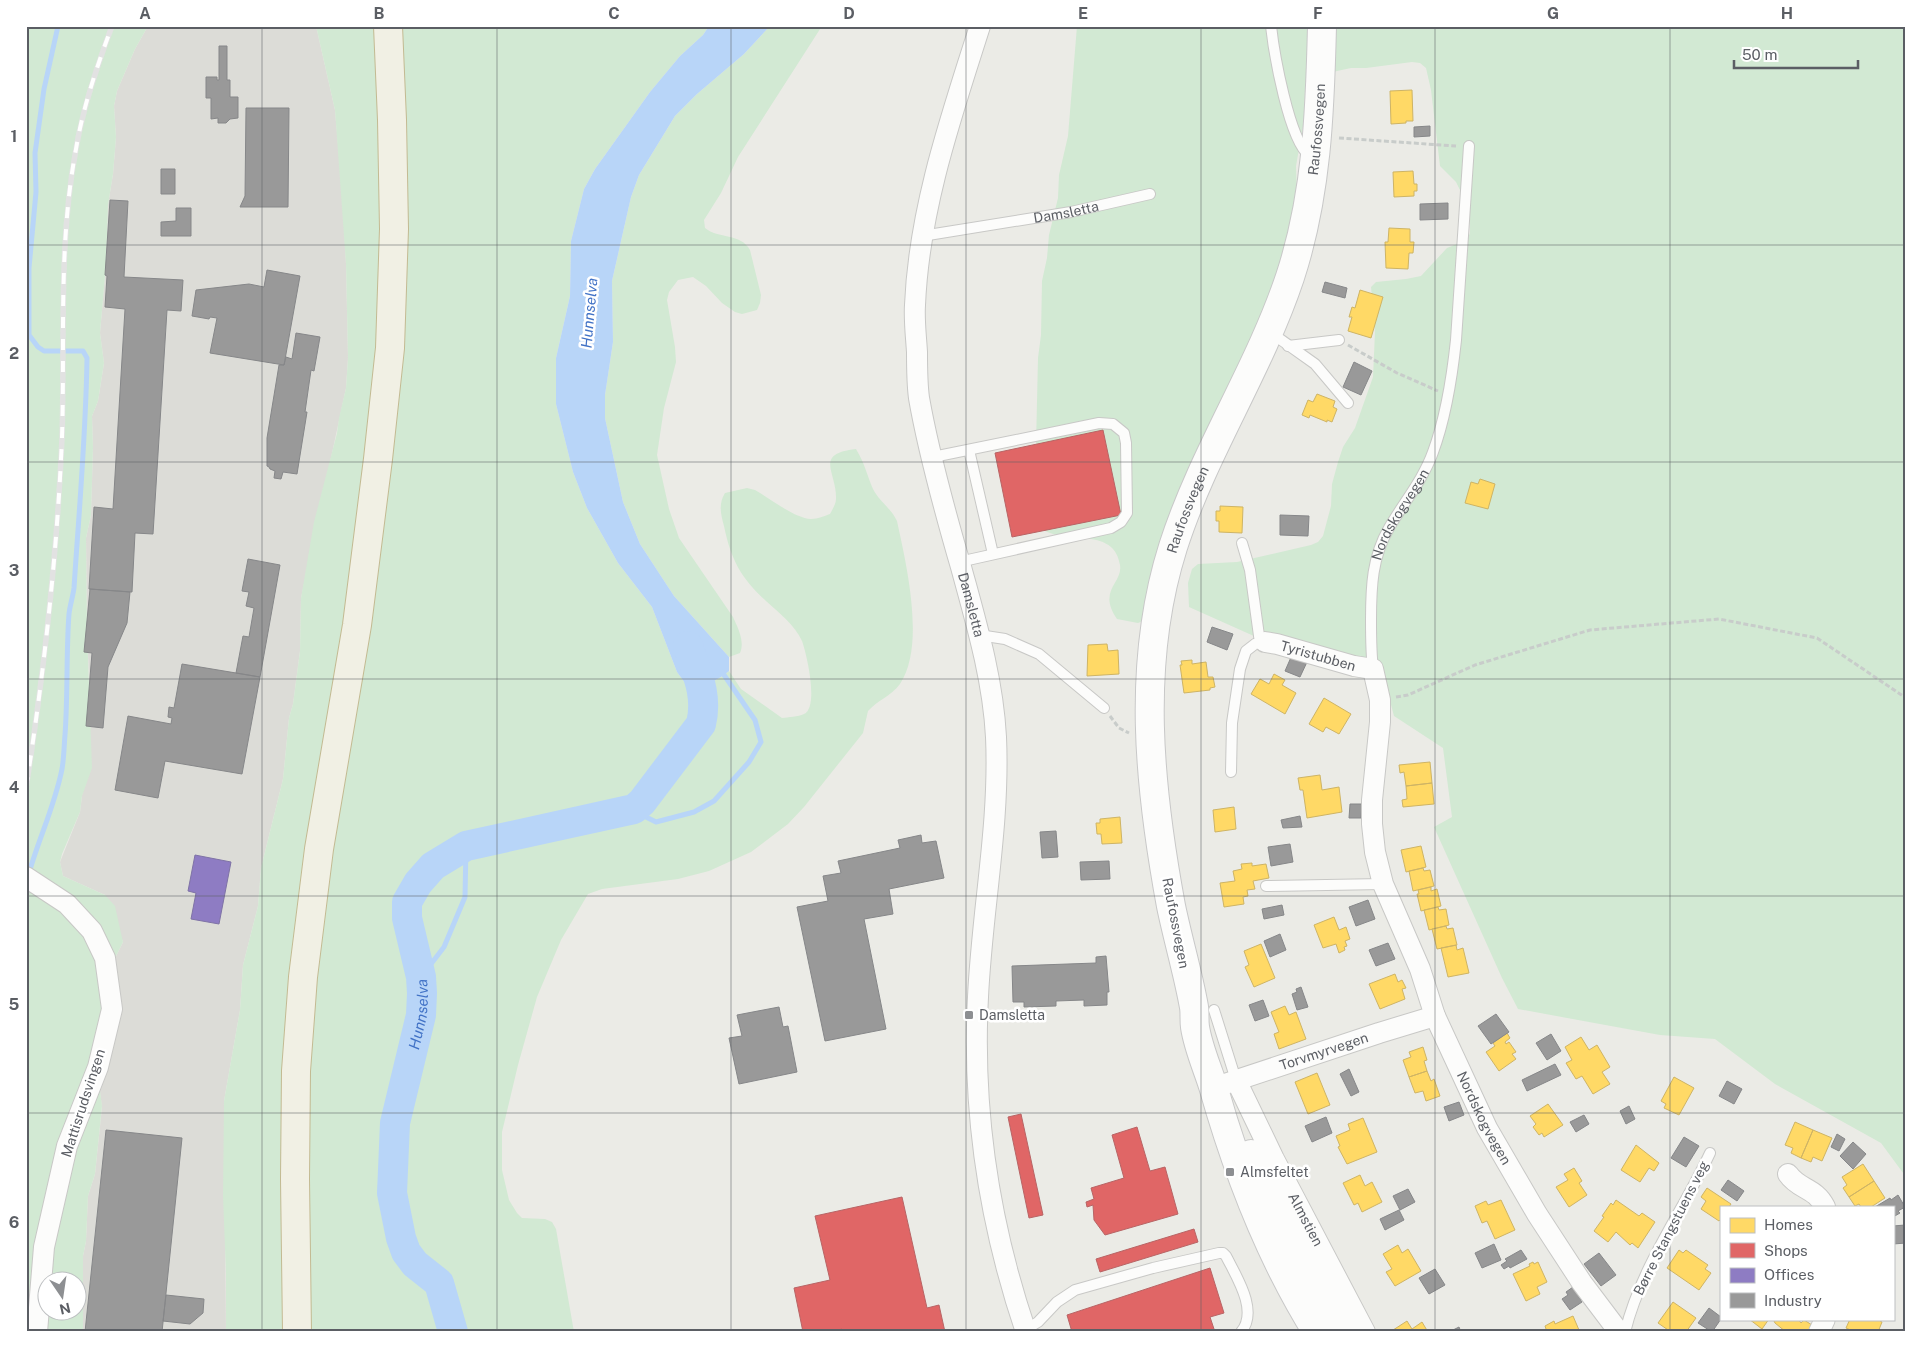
<svg xmlns="http://www.w3.org/2000/svg" width="1932" height="1358" font-family="'Public Sans',sans-serif">
<style>
.industrial{fill:#dcdcd7}
.green{fill:#d2e9d3;fill-rule:evenodd}
.water{fill:#b8d5f8}
.homes{fill:#ffd966;stroke:#ceb465}
.shops{fill:#e06666;stroke:#b86465}
.offices{fill:#8e7cc3;stroke:#7f73a6}
.industry{fill:#999;stroke:#868789}
.lines{fill:none;stroke-linecap:round;stroke-linejoin:round}
.stream{stroke:#b8d5f8;stroke-width:5}
.river{stroke:#b8d5f8;stroke-width:30}
.service-casing{stroke:#c8c8c6;stroke-width:12}
.minor-casing{stroke:#c8c8c6;stroke-width:22}
.secondary-casing{stroke:#c8c8c8;stroke-width:30}
.trunk-casing{stroke:#c3ba92;stroke-width:30}
.path{stroke:#c8ccca;stroke-width:3;stroke-dasharray:5 2.5;stroke-linecap:butt}
.service{stroke:#fcfcfb;stroke-width:10}
.minor{stroke:#fcfcfb;stroke-width:20}
.secondary{stroke:#fcfcfb;stroke-width:28}
.trunk{stroke:#f1f0e4;stroke-width:28}
.rail-casing{stroke:#e2e2e2;stroke-width:5.5}
.rail{stroke:#fff;stroke-width:4;stroke-dasharray:11;stroke-linecap:butt}
.grid{fill:none;stroke:#5b5e64;stroke-width:1;stroke-opacity:0.55}
.poi-dot{fill:#8d8f92;stroke:#fff;stroke-width:2}
.labels{text-anchor:middle;dominant-baseline:central;stroke-width:5;stroke-linejoin:round;paint-order:stroke}
.street-label{font-size:14px;fill:#5b5e64;stroke:#fff}
.poi-label{font-size:14px;fill:#5b5e64;stroke:#fff;text-anchor:start}
.water-label{font-size:15px;font-style:italic;fill:#4172c6;stroke:#fff}
.neatline{fill:none;stroke:#5b5e64;stroke-width:2}
.grid-label{font-size:16px;text-anchor:middle;font-weight:bold;fill:#5b5e64}
</style>
<rect width="100%" height="100%" fill="#ebebe6"/>
<path class="industrial" d="M148,26H316L335,110L343,202L346,264L348,358L346,388L301,598L300,651L293,704L289,718L283,779L261,868L258,906L243,965L240,1010L224,1101L226,1332H83V1256L86,1241L88,1196L95,1174L102,1107L100,1092L116,956L123,942L105,895L63,876L60,862L80,812L91,722L87,630L86,538L91,515L93,447L92,416L98,401L104,363L100,333L106,265L108,205L113,174L116,137L114,106L117,91L135,49Z"/>
<path class="green" d="M26,26H148L135,49L117,91L114,106L116,137L113,174L108,205L106,265L100,333L104,363L98,401L92,416L93,447L91,515L86,538L87,630L92,768L82,796L80,812L62,854L60,862L63,876L105,895L115,906L123,942L116,956L100,1091L102,1106L95,1174L88,1196L86,1241L83,1256V1332H26ZM48,1280H78V1310H48Z
M316,26H709L703,35L680,56L650,92L595,169L584,189L571,241L570,296L556,358V404L573,472L587,508L618,563L652,607L677,672L688,687C703,686 718,681 729,671L741,689L782,718C788,717 798,717 804,714C819,707 807,655 802,641C795,625 779,613 766,601C741,578 731,560 724,526C721,515 718,504 725,493L747,488L755,490C769,498 794,518 811,519C818,519 824,516 830,514C832,510 836,504 836,499C837,472 813,454 856,449C865,464 867,475 873,489C879,501 891,508 897,521C906,563 926,645 900,684C891,696 878,700 868,711L863,733L804,807L788,824L751,852L709,871L678,879L602,889L588,894L561,940L537,997L518,1065L502,1132V1170L509,1200L517,1213L522,1218L545,1219L552,1222L556,1229L574,1332H226V1273L223,1196L224,1101L240,1010L243,965L258,906L261,868L283,779L289,718L293,704L300,651L301,598L314,522L337,433L339,418L346,388L348,358L346,264L335,110Z
M770,26H822L738,157L721,193L704,220L705,228C718,239 741,233 750,250L761,295L760,303L757,310L742,314L735,312L722,303L706,286L693,277L678,280L669,292L667,300L675,347L676,362L664,408L657,455L669,509L679,538L733,617C738,628 745,641 740,653L729,657L674,596L640,544L623,502L605,418V395L613,342L612,281L631,197L639,175L675,116L697,94L744,54Z
M1077,26H1906V1177L1881,1143L1775,1084L1715,1039L1660,1035L1518,1009L1502,978L1434,827L1452,817L1443,748L1394,716L1386,686L1376,674L1265,641L1189,607L1188,583L1192,569L1198,564L1237,562L1311,545L1318,542L1323,536L1331,506L1332,484L1338,462L1343,447L1355,428L1373,377L1375,332L1371,287L1376,282L1406,279L1421,276L1447,248L1467,240L1470,233V225L1463,196L1456,182L1440,166L1431,90L1426,68L1420,63L1412,62L1366,68H1351L1314,76L1305,89L1304,120L1296,166L1297,197L1285,257L1145,620L1138,623L1117,619C1097,590 1123,583 1120,565C1115,530 1075,542 1050,533C1043,531 1036,525 1030,521L1036,445L1038,358L1041,335L1042,281L1047,258L1049,235L1058,198L1059,175L1068,136Z"/>
<path class="water" d="M709,26H770L744,54L697,94L675,116L639,175L631,197L612,281L613,342L605,395V418L623,502L640,544L674,596L729,657V671C718,681 703,686 688,687L677,672L652,607L618,563L587,508L573,472L556,404V358L570,296L571,241L584,189L595,169L650,92L680,56L703,35Z"/>
<path class="homes" d="M1412,90L1413,121H1406V123L1391,124L1390,91Z
M1413,171L1414,184H1417V191H1414V196L1394,197L1393,172Z
M1389,228L1410,229V242H1414L1413,253H1409L1408,269L1386,268L1385,242H1388Z
M1360,290L1383,297L1371,338L1348,331L1352,317H1349L1352,307L1355,308Z
M1317,394L1335,401L1333,407L1337,409L1332,422L1327,420V422L1310,415L1309,418L1302,415L1308,400L1313,402Z
M1480,479L1495,484L1488,509L1465,503L1471,482L1478,484Z
M1220,506L1243,507L1242,533L1219,532V521H1216V511H1220Z
M1107,644L1108,651L1118,650L1119,674L1087,676L1088,645Z
M1192,660V664L1206,662L1208,677H1213L1215,687L1210,688V690L1184,693L1180,665H1182L1181,661Z
M1274,674L1285,680L1282,685L1296,693L1285,714L1251,694L1260,679L1269,684Z
M1324,698L1351,714L1339,734L1326,727L1323,732L1309,724Z
M1430,762L1432,783L1406,786L1404,772L1400,773L1399,765Z
M1320,775L1322,790L1339,787L1342,812L1307,818L1303,790H1300L1298,778Z
M1432,783L1434,804L1403,807L1402,800L1407,799L1406,786Z
M1234,807L1236,829L1215,832L1213,810Z
M1120,817L1122,843L1102,844L1101,834H1097L1096,823H1100V819Z
M1421,846L1426,867L1406,872L1401,850Z
M1252,863V866L1266,864L1269,878L1253,881L1255,889L1247,890L1248,896L1243,897L1244,904L1224,907L1220,883L1235,881L1233,871L1242,869L1241,864Z
M1423,868L1424,871L1430,870L1434,886L1413,891L1409,871Z
M1431,887V891L1437,889L1441,906L1421,911L1417,894H1419L1418,890Z
M1438,907L1439,910L1446,909L1449,925L1429,930L1424,910Z
M1334,917L1339,930L1346,927L1350,939L1345,941L1347,946L1344,947L1345,950L1339,953L1336,944L1323,948L1314,925Z
M1446,926L1447,929L1453,928L1457,945L1437,949L1432,929Z
M1261,944L1275,978L1254,987L1245,967L1249,965L1244,951Z
M1456,945L1457,950L1463,948L1469,973L1448,977L1441,948Z
M1395,974L1398,982L1402,980L1406,988L1402,989L1405,999L1380,1009L1369,984Z
M1285,1006L1289,1015L1296,1012L1306,1039L1279,1049L1274,1034L1279,1032L1271,1012Z
M1507,1033L1510,1038L1505,1042L1506,1044L1509,1042L1516,1052L1512,1054L1516,1059L1499,1071L1486,1052L1495,1046L1493,1043Z
M1581,1037L1589,1050L1597,1045L1610,1067L1602,1072L1610,1084L1593,1094L1582,1076L1576,1079L1566,1063L1572,1060L1565,1047Z
M1423,1047L1427,1060L1424,1061L1427,1071L1409,1077L1403,1060L1411,1057L1409,1052Z
M1427,1071L1431,1081L1434,1079L1440,1096L1426,1101L1423,1091L1415,1093L1409,1077Z
M1317,1073L1330,1105L1308,1114L1295,1082Z
M1674,1077L1694,1088L1679,1115L1664,1108L1666,1104L1661,1101Z
M1548,1104L1563,1125L1544,1137L1542,1133L1539,1135L1533,1127L1536,1124L1530,1116Z
M1363,1118L1377,1152L1347,1164L1338,1147L1340,1146L1336,1136L1350,1130L1348,1124Z
M1795,1122L1813,1130L1801,1158L1791,1153L1793,1148L1785,1145Z
M1813,1130L1832,1138L1822,1161L1813,1157L1811,1162L1801,1158Z
M1636,1145L1659,1163L1654,1171L1649,1168L1640,1182L1621,1170Z
M1863,1164L1874,1181L1849,1197L1843,1188L1847,1185L1842,1177Z
M1574,1168L1582,1181L1579,1183L1587,1195L1569,1207L1556,1187L1568,1180L1564,1174Z
M1360,1175L1365,1186L1372,1182L1382,1202L1362,1212L1358,1203L1354,1205L1343,1183Z
M1874,1181L1885,1198L1871,1207H1861L1859,1204L1855,1206L1849,1197Z
M1707,1188L1731,1204L1729,1207H1721V1219L1719,1221L1701,1209L1706,1201L1701,1197Z
M1501,1200L1515,1230L1495,1239L1487,1221L1482,1223L1475,1206L1486,1201L1488,1205Z
M1616,1200L1639,1216L1642,1213L1655,1222L1638,1248L1632,1243L1630,1245L1616,1232L1608,1242L1594,1231L1604,1217L1602,1216L1611,1203L1613,1205Z
M1398,1245L1402,1253L1408,1249L1421,1271L1395,1286L1386,1272L1392,1269L1383,1254Z
M1679,1250L1683,1253L1686,1250L1708,1265L1705,1269L1711,1273L1699,1290L1667,1268Z
M1533,1262L1534,1264L1538,1262L1547,1282L1537,1287L1540,1294L1526,1301L1513,1274L1530,1266L1529,1264Z
M1673,1302L1696,1318L1686,1332H1671L1658,1323Z
M1573,1316L1579,1330L1576,1332H1547L1545,1326L1554,1321L1555,1324Z
M1749,1319H1769L1762,1329Z
M1773,1319H1798L1801,1323L1804,1320L1812,1325L1807,1332H1786L1775,1323Z
M1850,1319H1881L1880,1321L1882,1322L1878,1332H1855L1846,1328Z
M1407,1321L1412,1329L1422,1322L1428,1332H1390Z"/>
<path class="shops" d="M1103,430L1121,515L1012,537L995,453Z
M1021,1114L1043,1215L1029,1218L1008,1117Z
M1137,1127L1150,1171L1165,1167L1178,1214L1105,1235L1094,1220L1093,1205L1087,1207L1086,1202L1094,1199L1091,1188L1124,1178L1112,1135Z
M902,1197L927,1308L939,1305L945,1332H843L842,1329L831,1332H803L794,1288L830,1280L815,1216Z
M1194,1229L1198,1242L1100,1272L1096,1259Z
M1210,1268L1224,1313L1210,1317L1215,1332H1072L1067,1315Z"/>
<path class="offices" d="M195,855L231,862L219,924L191,919L196,893L188,891Z"/>
<path class="industry" d="M219,46H227V80H230V97H238V118L230,119L226,123H218V118L211,119V98H206V77H217V80H219Z
M246,108H289L288,207H240L245,196Z
M1430,126V136L1414,137V127Z
M161,169H175V194H161Z
M110,200L128,201L124,277L183,280L181,311L167,310L153,534L135,533L132,592L89,589L94,507L113,509L125,309L105,307L107,276L105,275Z
M1448,203V219L1420,220V204Z
M176,208H191V236H161V222L176,221Z
M267,270L300,276L284,365L210,353L217,318L210,317L209,319L192,316L196,290L249,284L264,287Z
M1325,282L1347,288L1345,298L1322,292Z
M296,333L320,337L314,371L311,370L305,412H307L297,474L283,472L281,479L274,478L275,471L270,469L269,467L267,466V438L279,365H284L286,357L292,359Z
M1354,362L1372,371L1361,395L1343,387Z
M1280,515L1309,516L1308,536L1280,535Z
M248,559L280,565L260,677L236,673L243,636L249,637L254,608L246,606L249,592L242,591Z
M90,589L130,592L127,623L108,667L103,728L86,726L92,653L84,652Z
M1212,627L1233,634L1227,650L1207,642Z
M1292,655L1307,662L1300,677L1285,671Z
M182,664L260,677L242,774L165,761L158,798L115,790L128,716L171,724L172,718L168,717L169,707L174,708Z
M1350,804H1362L1361,818H1349Z
M1300,816L1302,827L1283,828L1281,820Z
M1056,831L1058,857L1042,858L1040,832Z
M921,835L922,843L936,841L944,878L889,889L893,914L864,919L886,1029L825,1041L797,907L828,901L823,876L841,873L838,861L900,848L898,840Z
M1290,844L1293,862L1271,866L1268,847Z
M1109,861L1110,879L1081,880L1080,862Z
M1368,900L1375,919L1356,926L1349,907Z
M1282,905L1284,915L1264,919L1262,909Z
M1280,934L1286,950L1270,957L1264,941Z
M1388,943L1395,959L1376,966L1369,950Z
M1106,956L1109,992H1107V1005L1084,1006V1000L1056,1001V1006L1024,1007V1002H1013L1012,966L1096,963V957Z
M1301,987L1308,1007L1297,1010L1292,994L1297,992L1296,989Z
M1263,1000L1269,1016L1255,1021L1249,1005Z
M779,1007L783,1027L788,1026L797,1072L739,1084L729,1038L742,1036L737,1015Z
M1496,1014L1509,1032L1491,1044L1478,1026Z
M1551,1034L1561,1051L1547,1060L1536,1043Z
M1555,1064L1561,1075L1527,1091L1522,1080Z
M1349,1069L1359,1092L1351,1096L1340,1074Z
M1727,1081L1742,1089L1734,1104L1719,1096Z
M1459,1102L1464,1115L1449,1121L1444,1107Z
M1629,1106L1635,1119L1626,1124L1620,1111Z
M1584,1115L1589,1124L1576,1132L1570,1122Z
M1326,1117L1332,1133L1312,1142L1305,1126Z
M106,1130L182,1138L162,1332H85Z
M1837,1134L1845,1139L1839,1151L1831,1147Z
M1684,1137L1699,1146L1686,1167L1671,1158Z
M1853,1142L1866,1154L1853,1169L1840,1156Z
M1728,1180L1744,1191L1737,1201L1721,1190Z
M1408,1189L1415,1202L1400,1210L1393,1196Z
M1898,1195L1905,1207L1898,1211L1900,1213L1893,1217V1207H1875L1890,1198L1891,1200Z
M1399,1210L1404,1220L1385,1230L1380,1219Z
M1905,1225L1906,1243L1893,1244V1226Z
M1494,1244L1501,1260L1482,1268L1475,1253Z
M1521,1250L1527,1259L1510,1268L1509,1266L1504,1269L1501,1265L1507,1261L1505,1259Z
M1599,1253L1616,1275L1601,1286L1584,1264Z
M1435,1269L1445,1285L1429,1294L1419,1278Z
M1573,1287L1582,1302L1570,1310L1562,1299L1568,1295L1566,1292Z
M166,1295L204,1299L203,1313L190,1324L163,1321Z
M1709,1308L1721,1317V1319L1712,1332L1698,1323Z
M1459,1327L1461,1332H1449Z"/>
<g class="lines">
<path class="stream" d="M634,809L636,812L656,822L694,812L714,801L749,762L761,742L755,720L722,672
M29,873C39,838 55,805 62,769C64,758 64,746 65,735C68,694 66,654 69,614C70,605 73,596 74,588C79,511 86,434 87,358L83,351H44L38,347L29,335V268L36,192L35,153L44,89L58,26
M421,977L444,947L465,897L466,846"/>
<path class="river" id="s1" d="M453,1332L439,1283L415,1264L406,1252L401,1238L392,1193L395,1123L421,1015L422,993L421,977L407,918V902L418,883L433,866L466,846L634,809L642,802L701,724C708,696 697,673 688,646"/>
<g class="service-casing">
<g id="service">
<path d="M1271,26C1274,53 1289,140 1309,155"/>
<path id="s2" d="M922,236L1071,212L1150,194"/>
<path d="M1270,332L1315,364L1348,403"/>
<path d="M1288,346L1339,340"/>
<path d="M969,450L993,554"/>
<path d="M933,457L1099,423L1113,424L1124,433L1126,443L1127,513L1121,522L1111,528L959,562"/>
<path d="M1242,543L1250,570L1260,643"/>
<path d="M979,635L1005,639L1039,654L1104,708"/>
<path id="s3" d="M1373,669C1371,653 1371,636 1371,620C1371,587 1372,557 1389,528C1404,502 1423,480 1433,452C1446,417 1452,378 1456,340L1469,146"/>
<path d="M1231,772L1232,723L1240,669L1246,651L1255,644L1265,642"/>
<path d="M1266,886L1383,884"/>
<path d="M1214,1010L1236,1080"/>
<path d="M1025,1330L1038,1322L1057,1302L1075,1290L1153,1268L1219,1253H1223L1226,1256C1236,1276 1259,1311 1241,1332"/>
<path d="M1625,1332C1641,1267 1682,1213 1710,1153"/>
</g>
</g>
<g class="minor-casing">
<g id="minor">
<path id="s4" d="M980,26C951,117 919,209 915,305C914,320 916,336 917,352C917,367 917,383 919,398C929,455 945,512 961,567C976,622 993,679 996,737C1000,824 982,910 978,997C972,1111 989,1223 1026,1332"/>
<path id="s5" d="M1265,642L1277,644L1354,666L1373,669L1380,700V722L1372,800V824L1375,852L1383,884L1420,969L1435,1016L1487,1128L1537,1214L1582,1283L1619,1332"/>
<path d="M26,877L67,904L92,931L105,958L112,1009L98,1067L67,1146L44,1247L37,1332"/>
<path id="s6" d="M1236,1080L1274,1159L1365,1332"/>
<path id="s7" d="M1225,1084L1379,1033L1435,1016"/>
<path d="M1788,1174C1799,1190 1815,1187 1825,1207"/>
<path d="M1819,1332L1825,1319"/>
</g>
</g>
<g class="secondary-casing">
<g id="secondary">
<path d="M1251,1154L1345,1332"/>
<path id="s8" d="M1317,1332C1270,1257 1237,1171 1213,1086C1207,1067 1198,1047 1195,1027C1194,1020 1195,1013 1194,1007C1188,973 1178,940 1171,906C1149,787 1136,664 1173,547C1203,453 1259,370 1290,277C1317,195 1320,111 1322,26"/>
</g>
</g>
<g class="trunk-casing">
<path id="trunk" d="M297,1332L295,1179L296,1071L303,977L319,849L357,625L378,459L390,348L394,229L392,120L388,26"/>
</g>
<path class="path" d="M1339,138L1456,146
M1348,345L1397,373L1438,391
M1396,697L1408,695L1475,665L1590,630L1719,619L1817,638L1906,698
M1110,716L1119,728L1129,733"/>
<use href="#service" class="service"/>
<use href="#minor" class="minor"/>
<use href="#secondary" class="secondary"/>
<use href="#trunk" class="trunk"/>
<g class="rail-casing">
<path id="rail" d="M26,788C44,672 57,556 62,438C65,342 58,244 76,149C83,107 97,66 112,26"/>
</g>
<use href="#rail" class="rail"/>
</g>
<path class="grid" d="M262,26V1332M497,26V1332M731,26V1332M966,26V1332M1201,26V1332M1435,26V1332M1670,26V1332M26,245H1906M26,462H1906M26,679H1906M26,896H1906M26,1113H1906"/>
<g class="poi-dot">
<rect x="964" y="1010" width="10" height="10" rx="2.5"/>
<rect x="1225" y="1167" width="10" height="10" rx="2.5"/>
</g>
<g class="labels">
<g class="street-label">
<text stroke="none"><textPath href="#s8" startOffset="1261">Raufossvegen</textPath></text>
<text stroke="none"><textPath href="#s2" startOffset="146">Damsletta</textPath></text>
<text stroke="none"><textPath href="#s8" startOffset="856">Raufossvegen</textPath></text>
<text stroke="none"><textPath href="#s3" startOffset="161">Nordskogvegen</textPath></text>
<text stroke="none"><textPath href="#s4" startOffset="594">Damsletta</textPath></text>
<text stroke="none"><textPath href="#s5" startOffset="55">Tyristubben</textPath></text>
<text transform="translate(1176 923) rotate(79)">Raufossvegen</text>
<text stroke="none"><textPath href="#s7" startOffset="104">Torvmyrvegen</textPath></text>
<text transform="translate(83 1103) rotate(-72)">Mattisrudsvingen</text>
<text stroke="none"><textPath href="#s5" startOffset="584">Nordskogvegen</textPath></text>
<text stroke="none"><textPath href="#s6" startOffset="156">Almstien</textPath></text>
<text transform="translate(1671 1228) rotate(-63)">Børre Stangstuens veg</text>
</g>
<g class="poi-label">
<text x="979" y="1015">Damsletta</text>
<text x="1240" y="1172">Almsfeltet</text>
</g>
<g class="water-label">
<text transform="translate(589 313) rotate(-85)">Hunnselva</text>
<text stroke="none"><textPath href="#s1" startOffset="339">Hunnselva</textPath></text>
</g>
</g>
<rect width="1932" height="1358" fill="none" stroke="#ffffff" stroke-width="55"/>
<rect x="1720" y="1206" width="175" height="115" fill="#ffffff" stroke="#bdbfc1"/>
<rect x="1730" y="1218" width="25" height="15" fill="#ffd966" stroke="#bdbfc1"/>
<text x="1764" y="1230" font-size="15" fill="#5b5e64">Homes</text>
<rect x="1730" y="1243" width="25" height="15" fill="#e06666" stroke="#bdbfc1"/>
<text x="1764" y="1256" font-size="15" fill="#5b5e64">Shops</text>
<rect x="1730" y="1268" width="25" height="15" fill="#8e7cc3" stroke="#bdbfc1"/>
<text x="1764" y="1280" font-size="15" fill="#5b5e64">Offices</text>
<rect x="1730" y="1293" width="25" height="15" fill="#999999" stroke="#bdbfc1"/>
<text x="1764" y="1306" font-size="15" fill="#5b5e64">Industry</text>
<g transform="translate(62 1296) rotate(167)"><circle r="24" fill="#ffffff" stroke="#bdbfc1"/>
<path d="M0-4L9 19L0 12L-9 19Z" fill="#8d8f92"/>
<text y="-8" font-size="14" font-weight="bold" text-anchor="middle" fill="#5b5e64">N</text>
</g>
<path d="M1734 60v8h124v-8" fill="none" stroke="#5b5e64" stroke-width="2.5"/>
<text x="1742" y="60" font-size="15" fill="#5b5e64" stroke="#ffffff" stroke-width="4" paint-order="stroke">50 m</text>
<rect x="28" y="28" width="1876" height="1302" class="neatline"/>
<g class="grid-label">
<text x="145" y="19">A</text>
<text x="379" y="19">B</text>
<text x="614" y="19">C</text>
<text x="849" y="19">D</text>
<text x="1083" y="19">E</text>
<text x="1318" y="19">F</text>
<text x="1553" y="19">G</text>
<text x="1787" y="19">H</text>
<text x="14" y="142">1</text>
<text x="14" y="359">2</text>
<text x="14" y="576">3</text>
<text x="14" y="793">4</text>
<text x="14" y="1010">5</text>
<text x="14" y="1228">6</text>
</g>
</svg>
